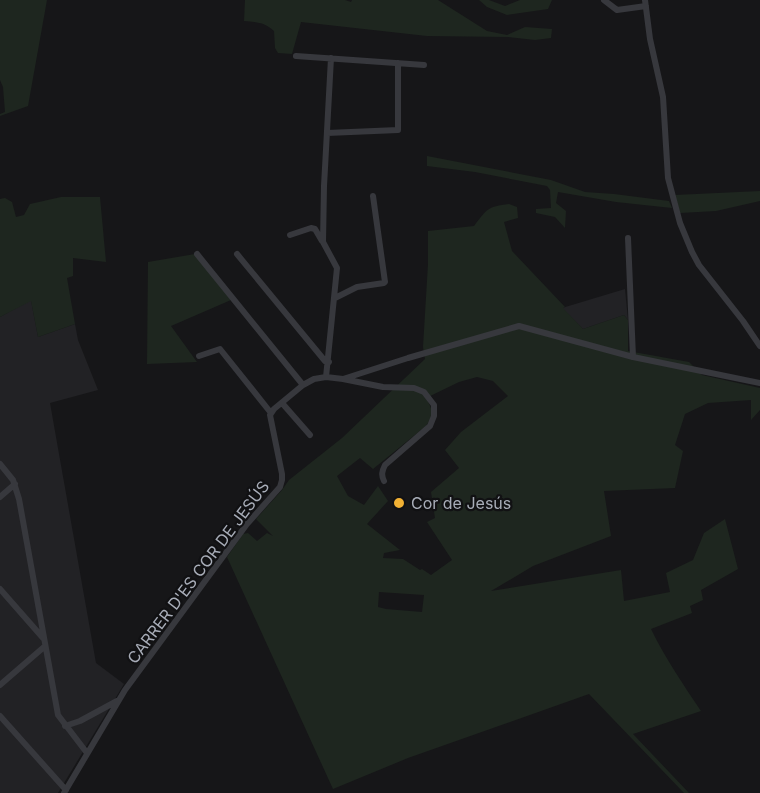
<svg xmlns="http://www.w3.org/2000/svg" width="760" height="793" font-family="Inter,sans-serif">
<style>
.built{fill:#222225}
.green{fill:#1e261f;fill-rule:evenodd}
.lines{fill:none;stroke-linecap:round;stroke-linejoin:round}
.minor{stroke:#37383d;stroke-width:6}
.poi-dot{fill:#f2b134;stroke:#111113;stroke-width:2}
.labels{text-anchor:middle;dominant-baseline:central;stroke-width:4.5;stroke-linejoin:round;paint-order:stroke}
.poi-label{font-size:16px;fill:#a8adb8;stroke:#111113;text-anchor:start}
.street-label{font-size:16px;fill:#a8adb8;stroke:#111113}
</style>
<rect width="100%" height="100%" fill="#161618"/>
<path class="built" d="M625,289L628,320L624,315L583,329L562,308Z
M31,300L38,337L75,324L78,340L98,390L50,403L96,663L124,684L58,793H0V317Z"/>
<path class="green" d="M0,0H47L28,106L0,116V114L5,112L3,87L0,80Z
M245,0H345L351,2L352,0H438L487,31L507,35L525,27L552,29L551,38L535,40L508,37L427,36L301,22L292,54L278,53L275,48L274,31C265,22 256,22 244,21Z
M479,0H489L505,6L520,0H552L548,9L507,15L487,7Z
M427,156L551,180L585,192L614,194L669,201L672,208L616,202L558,192L556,203L566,211L565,228L555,217L536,213V209L551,208L550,190L547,186L475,172L427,166Z
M760,191V201L716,211L680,213L675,195Z
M61,197H100L106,262L73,258V276L67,278L75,324L38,337L31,301L0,317V199L5,198L12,202L16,217L24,215L30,204Z
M509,204L517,207L518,218L504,222L512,251L565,307L563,308L583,329L624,315L628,320V351L689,362L702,375L760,388V410L751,420V400L708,403L685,414L675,445L683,451L675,488L604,491L611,536L533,566L491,591L621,570L624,601L670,592L666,573L693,560L704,533L725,519L738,569L701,590L703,600L690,606L692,613L651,629C665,658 683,684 701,711L633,734L689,793H684L589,694L408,758L333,789L227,557L243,534L248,533L257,541L267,533L273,536L256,519L282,490L289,480L342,438L425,359L423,347L428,264V231L474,226C488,208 487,207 509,204ZM477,377L493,381L508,396L461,432L445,450L459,468L431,492L435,518L427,522L452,560L431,575L422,569L420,570L403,559L383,558L384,553L400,550L367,524L388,501L378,486L364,505L348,496L337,476L360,458L373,469L426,426C434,415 433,410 426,398L459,382ZM379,592L424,595L422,612L386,609L378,607Z
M195,254L231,300L171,326L197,362L147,364L148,262Z"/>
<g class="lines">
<path class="minor" d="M604,0L617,10L646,6
M645,0L650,39L663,97L668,178L680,223L692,252L699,265L743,321L760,346
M296,56L424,65
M327,133L398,130V63
M290,235L311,228L315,229L322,241
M628,238L633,357
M197,254L303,385
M237,254L325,361L329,362
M335,298L357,287L384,283L385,282L373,196
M199,356L220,349L271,413
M326,377L337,268L323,242L324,186L331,58
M343,379L383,387L414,388L424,392L434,405V416L430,426L385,465C382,471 381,475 384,481
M282,403L310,435
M0,464L13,480L19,499L58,715L87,753
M0,497L15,484
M0,589L43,638
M0,685L44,647
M0,716L66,790
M65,726L80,721L117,701
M64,793L125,690L247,524L280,487L282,480V474L270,415L274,409L303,385L314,379L326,377L343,379L408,358L519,326L633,357L760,383"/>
</g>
<circle class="poi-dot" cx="399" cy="503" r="6"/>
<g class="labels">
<g class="poi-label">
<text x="411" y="503">Cor de Jesús</text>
</g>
<g class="street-label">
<text transform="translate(198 572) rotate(-53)">CARRER D'ES COR DE JESÚS</text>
</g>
</g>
</svg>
